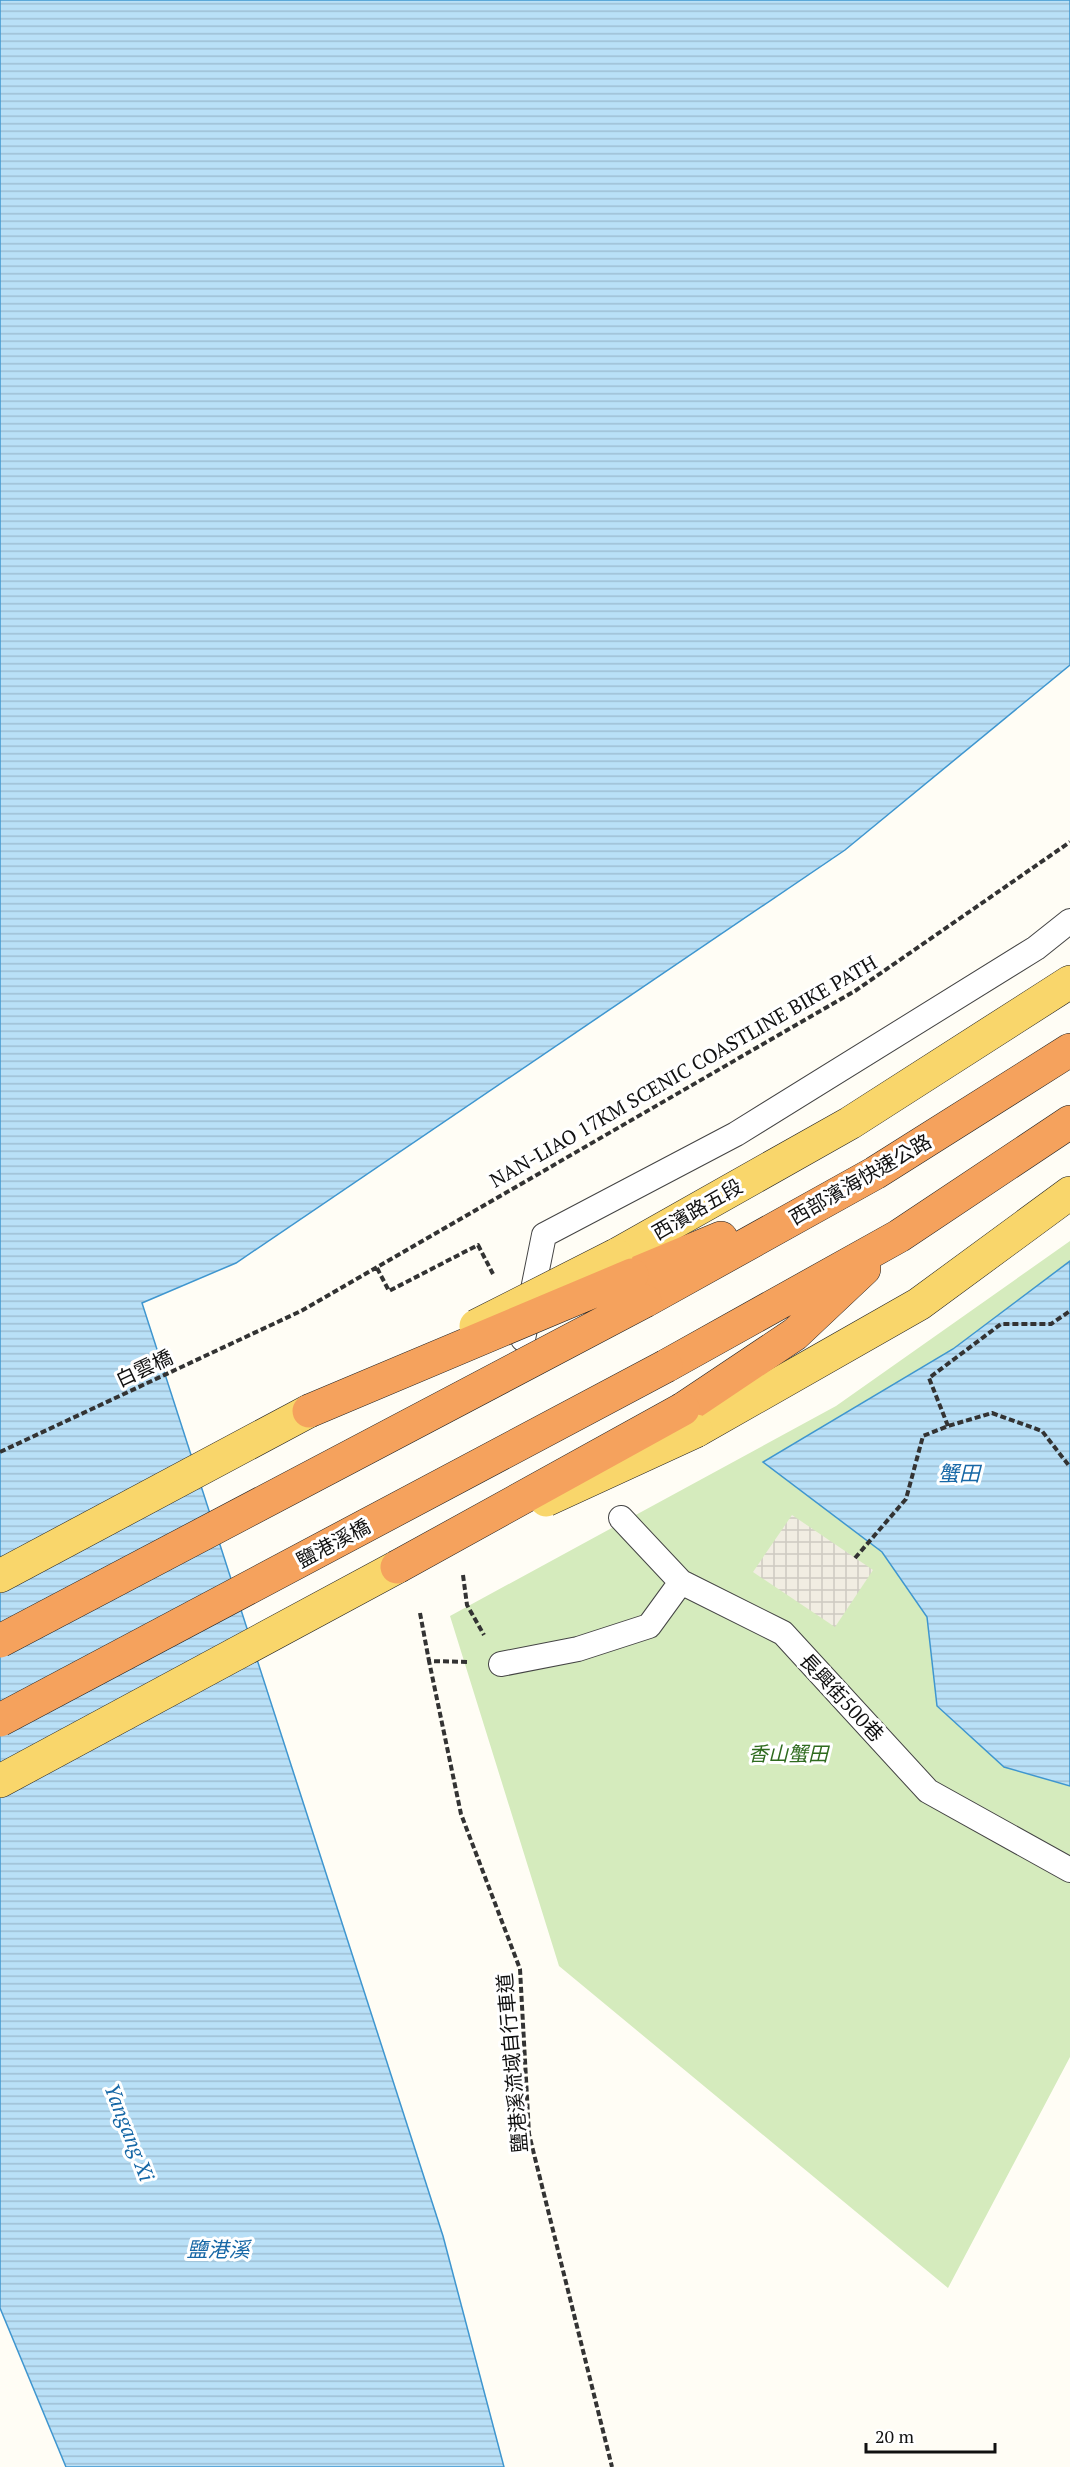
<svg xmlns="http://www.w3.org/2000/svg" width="1070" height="2467" font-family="'PT Serif','Noto Sans TC',serif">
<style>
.green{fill:#d5ebbd}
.plaza{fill:url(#plaza-grid)}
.water{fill:url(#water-rules);stroke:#3f96cf;stroke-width:1.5}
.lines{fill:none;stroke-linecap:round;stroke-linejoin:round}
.lane-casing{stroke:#444;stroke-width:26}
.primary-casing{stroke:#222;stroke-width:34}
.highway-casing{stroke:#222;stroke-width:34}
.path{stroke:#333;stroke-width:4;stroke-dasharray:6 3;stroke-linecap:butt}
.lane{stroke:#fff;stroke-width:24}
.primary{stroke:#f9d66b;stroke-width:33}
.highway{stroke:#f5a25d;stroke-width:33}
.primary-bridge-casing{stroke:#222;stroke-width:34;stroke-linecap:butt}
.highway-bridge-casing{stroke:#222;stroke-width:34;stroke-linecap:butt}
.primary-bridge{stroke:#f9d66b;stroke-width:33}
.highway-bridge{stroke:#f5a25d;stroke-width:33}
.labels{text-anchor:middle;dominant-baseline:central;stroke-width:6;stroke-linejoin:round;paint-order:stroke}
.street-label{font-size:20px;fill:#111;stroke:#fff}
.park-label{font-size:20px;font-style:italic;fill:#2f6b1f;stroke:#fff}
.water-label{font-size:21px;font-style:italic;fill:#1768a6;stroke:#fff}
</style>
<defs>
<pattern id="plaza-grid" width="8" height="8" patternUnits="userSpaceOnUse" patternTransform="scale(1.5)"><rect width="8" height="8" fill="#f1ede2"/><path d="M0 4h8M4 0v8" fill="none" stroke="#cecac1"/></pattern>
<pattern id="water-rules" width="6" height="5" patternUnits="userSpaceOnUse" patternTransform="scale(1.5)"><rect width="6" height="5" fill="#b9e0f7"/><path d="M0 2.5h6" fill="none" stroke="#9ebfd3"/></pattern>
</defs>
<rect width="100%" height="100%" fill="#fffdf5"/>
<path class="green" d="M1070,1241V2057L948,2288L559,1966L450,1616L836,1406Z"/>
<path class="plaza" d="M792,1515L873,1570L835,1627L753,1572Z"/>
<path class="water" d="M0,0H1070V665L845,850L236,1263L142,1303L443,2236L504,2467H66L0,2308Z
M1070,1261V1786L1004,1767L937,1706L927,1617L882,1552L763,1462L953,1349Z"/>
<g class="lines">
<g class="lane-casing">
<path id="lane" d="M523,1339L544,1235L736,1134L1036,948L1070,921
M621,1518L681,1582L783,1633L928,1791L1070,1870
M501,1664L578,1649L649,1626L681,1582"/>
</g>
<g class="primary-casing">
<path id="primary" d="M616,1255L850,1123L1070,982
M696,1431L919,1304L1070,1193
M0,1576L309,1411
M0,1781L397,1567"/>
</g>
<g class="highway-casing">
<path id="highway" d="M632,1275L721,1238
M645,1301L875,1173L1070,1050
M666,1366L899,1236L1070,1122
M683,1409L795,1334L864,1269"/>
</g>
<path class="path" d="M377,1268L389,1291L478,1245L493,1274
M948,1426L929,1378L1001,1324H1051L1070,1311
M0,1452L301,1311L855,991L1070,842
M855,1558L906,1499L923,1436L948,1426L992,1413L1042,1431L1070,1467
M463,1575L467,1605L484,1635
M420,1613L429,1661
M467,1662L429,1661L461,1814L520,1969L529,2134L612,2467"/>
<use href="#lane" class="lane"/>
<use href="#primary" class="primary"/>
<use href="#highway" class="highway"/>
<g class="primary-bridge-casing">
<path id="primary-bridge" d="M476,1326L616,1255
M546,1500L696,1431"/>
</g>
<g class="highway-bridge-casing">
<path id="highway-bridge" d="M309,1411L632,1275
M397,1567L683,1409
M0,1641L645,1301
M0,1720L666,1366"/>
</g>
<use href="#primary-bridge" class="primary-bridge"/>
<use href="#highway-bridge" class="highway-bridge"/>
</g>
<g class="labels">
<g class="street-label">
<text transform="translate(683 1071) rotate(-30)">NAN-LIAO 17KM SCENIC COASTLINE BIKE PATH</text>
<text transform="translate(860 1179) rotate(-30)">西部濱海快速公路</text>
<text transform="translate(697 1209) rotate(-30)">西濱路五段</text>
<text transform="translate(144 1368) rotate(-25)">白雲橋</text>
<text transform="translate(333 1543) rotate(-28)">鹽港溪橋</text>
<text transform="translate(842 1697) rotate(47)">長興街500巷</text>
<text transform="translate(512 2063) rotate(-95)">鹽港溪流域自行車道</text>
</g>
<g class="park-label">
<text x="788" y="1753">香山蟹田</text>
</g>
<g class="water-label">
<text x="959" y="1473">蟹田</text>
<text transform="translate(130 2132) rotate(69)">Yangang Xi</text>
<text x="218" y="2249">鹽港溪</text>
</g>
</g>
<path d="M866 2443v9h129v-9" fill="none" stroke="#111111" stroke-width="3"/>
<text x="875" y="2443" font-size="18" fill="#111111" stroke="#ffffff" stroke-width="4.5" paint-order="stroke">20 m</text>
</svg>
